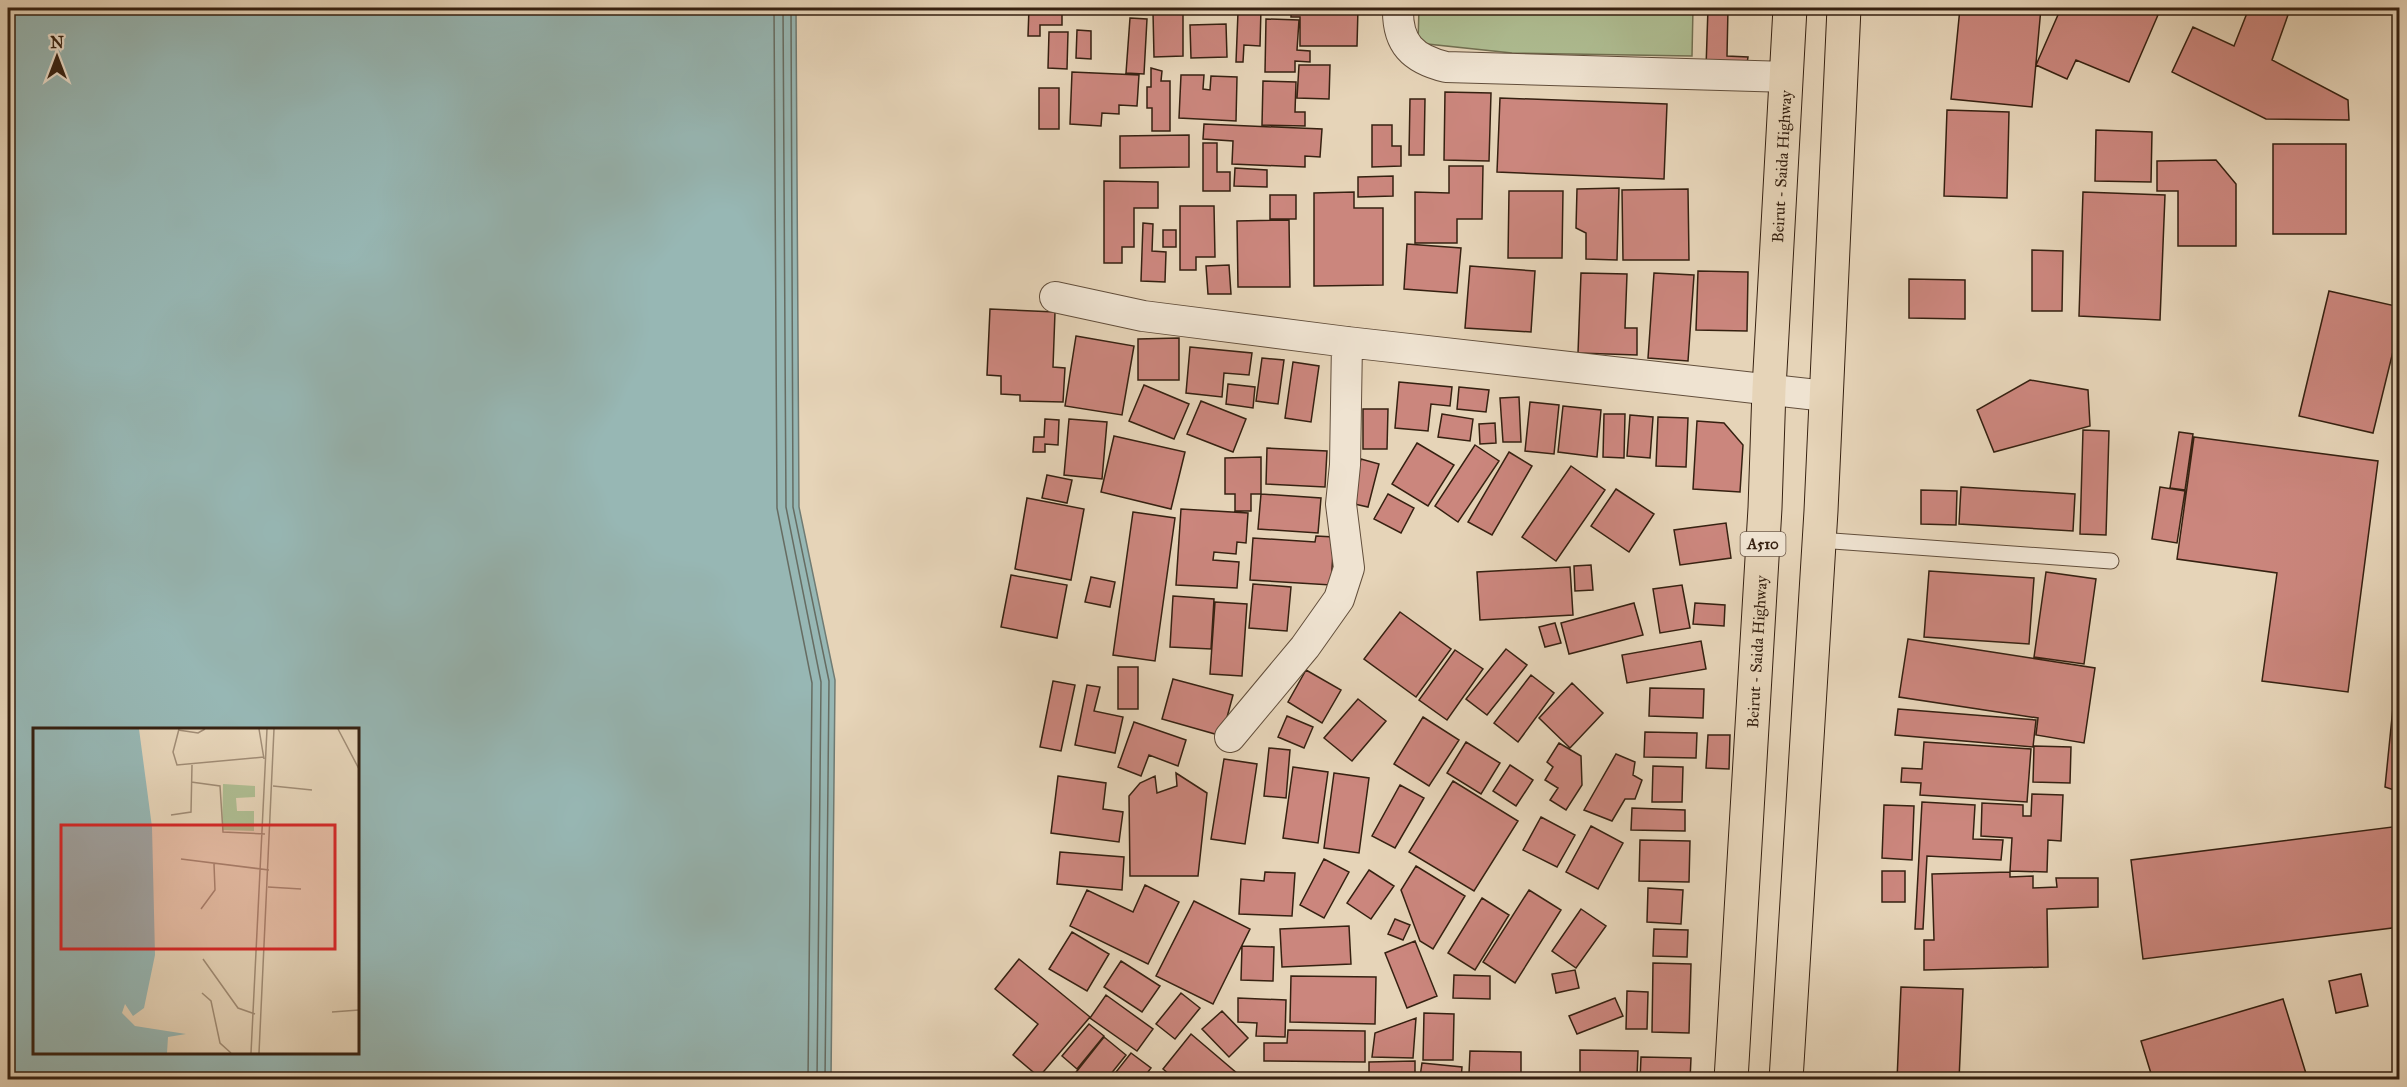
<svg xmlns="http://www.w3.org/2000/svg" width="2407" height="1087" font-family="'IM FELL Great Primer',serif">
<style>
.green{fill:#afbe93;stroke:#727052;stroke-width:1.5}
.water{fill:#97b7b4;stroke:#707b73;stroke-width:1.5;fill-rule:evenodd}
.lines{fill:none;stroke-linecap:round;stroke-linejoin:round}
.shore{stroke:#666c62;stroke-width:1.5}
.building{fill:#cb867d;stroke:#362111;stroke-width:1.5}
.service-casing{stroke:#624e3b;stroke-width:17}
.minor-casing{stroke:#624e3b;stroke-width:32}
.trunk-casing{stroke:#362111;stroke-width:35}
.service{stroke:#efe3d1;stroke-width:15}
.minor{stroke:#efe3d1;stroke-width:30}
.trunk{stroke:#e6d4b8;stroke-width:33}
.labels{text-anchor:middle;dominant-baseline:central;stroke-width:6;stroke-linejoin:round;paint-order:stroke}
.shield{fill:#efe3d1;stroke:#6e5b4b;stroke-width:1.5}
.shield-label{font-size:15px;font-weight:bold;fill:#362111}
.street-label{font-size:16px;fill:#362111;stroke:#efe3d1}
.inset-road{fill:none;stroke:#a08c75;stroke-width:1.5}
.view{fill:#d62828;fill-opacity:0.15;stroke:#d62828;stroke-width:3}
.inset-edge{fill:none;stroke:#362111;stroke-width:3}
</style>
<rect width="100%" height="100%" fill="#e6d4b8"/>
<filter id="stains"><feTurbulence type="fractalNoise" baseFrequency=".00333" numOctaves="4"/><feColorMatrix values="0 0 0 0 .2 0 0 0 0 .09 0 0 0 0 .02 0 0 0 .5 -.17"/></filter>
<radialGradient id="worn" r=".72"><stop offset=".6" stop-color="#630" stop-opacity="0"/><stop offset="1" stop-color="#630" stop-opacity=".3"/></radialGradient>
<path class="green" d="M1419,8H1693L1692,56L1512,53L1418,43Z"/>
<path class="water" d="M8,8H796L799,507L835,680L831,1079H8ZM34,730H357V1052H34Z"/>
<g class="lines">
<path class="shore" d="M774,8L777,508L812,683L808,1080
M783,8L786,507L821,682L817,1080
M791,8L793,507L829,681L825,1080"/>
</g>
<path class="building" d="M1029,8H1075V10H1062V25H1040V36H1028Z
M1091,8H1134L1133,12Z
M1218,8H1261L1260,46L1244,45L1243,62H1236L1238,12H1218Z
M1291,8H1358L1357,46H1300V17H1291Z
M1708,8H1728L1727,56L1748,57L1746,70L1706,68Z
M1960,8H2041L2032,107L1951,99Z
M2061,8H2141L2158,15L2129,82L2076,60L2067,79L2036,65Z
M2249,8H2273L2288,15L2272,60L2348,100L2349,120L2266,119L2172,72L2193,27L2234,46Z
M1153,12H1183V56L1154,57Z
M1130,18L1147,19L1144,74L1126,73Z
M1266,19L1299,20L1297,50L1310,51V62L1295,61V72H1265Z
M1226,24L1227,57L1191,58L1190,25Z
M1077,30L1091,31V59L1076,58Z
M1049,32H1068L1067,69L1048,68Z
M1299,65H1330L1329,99L1297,98Z
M1151,68L1162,71L1161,81H1170V131H1152V108H1147V87H1151Z
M1072,72L1139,75L1137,106L1119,105V114L1102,113L1101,126L1070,124Z
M1181,75H1204L1203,89L1210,90L1211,76L1237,77L1236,121L1179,118Z
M1263,81L1296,82L1295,112H1305V126L1262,125Z
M1039,88H1059V129H1039Z
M1445,92L1491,93L1489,161L1444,160Z
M1500,98L1667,104L1664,179L1497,172Z
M1410,99H1425L1424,155H1409Z
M1947,110L2009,112L2007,198L1944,196Z
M1204,124L1322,129L1320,157L1305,156V167L1232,164L1233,141L1203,139Z
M1372,125H1392V146H1401V166L1372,167Z
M2096,130L2152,132L2151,182L2095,181Z
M1189,135V167L1120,168V136Z
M1203,143H1217V172H1230V191H1203Z
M2273,144H2346V234H2273Z
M2216,160L2236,184V246H2178V191H2157V161Z
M1449,166H1483L1482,219H1457V243H1415V192L1449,193Z
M1235,168L1267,170V187L1234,186Z
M1393,176V196L1358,197V177Z
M1104,181L1158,182V208H1134V247H1122V263H1104Z
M1619,188L1617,260L1586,259V233L1576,228L1577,189Z
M1688,189L1689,260H1623L1622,190Z
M1509,191H1563L1562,258H1508Z
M1354,192V208H1383V285L1314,286V193Z
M2083,192L2165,195L2160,320L2079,316Z
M1270,195H1296V219H1270Z
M1180,206H1214L1215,257H1196V270H1180Z
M1289,220L1290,287H1238L1237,221Z
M1143,223L1153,224L1152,251L1166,252L1165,282L1141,281Z
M1163,230H1176V247H1163Z
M1407,244L1461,248L1457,293L1404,289Z
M2032,250L2063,251L2062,311H2032Z
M1229,265L1231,294H1208L1206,266Z
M1470,266L1535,271L1531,332L1465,328Z
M1698,271L1748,272L1747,331L1696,330Z
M1581,273L1627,274L1625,328H1637V355L1578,353Z
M1654,273L1694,275L1688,361L1648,358Z
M1909,279L1965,280V319L1909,318Z
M2329,291L2400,307V323L2373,433L2299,416Z
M990,309L1055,312L1053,367L1065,368L1063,402L1020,401V395L1001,394V376L987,375Z
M1076,336L1134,346L1122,415L1065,406Z
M1179,338V380H1138V339Z
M1190,347L1252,353L1249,375L1224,373L1222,397L1186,393Z
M1262,358L1284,360L1278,404L1256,401Z
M1293,362L1319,366L1311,422L1285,418Z
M2030,380L2088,390L2090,426L1994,452L1977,410Z
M1399,382L1452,387L1450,406L1431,404L1428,431L1395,428Z
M1228,384L1255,387L1253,408L1226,404Z
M1144,385L1189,404L1174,439L1129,421Z
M1459,387L1489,390L1486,412L1457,409Z
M1519,397L1521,442H1503L1500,398Z
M1201,401L1246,419L1233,452L1187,434Z
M1530,402L1559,405L1554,454L1525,451Z
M1563,406L1601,410L1597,457L1558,452Z
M1363,409H1388L1387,449H1363Z
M1442,414L1473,419L1470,441L1438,437Z
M1604,414H1625L1624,458L1603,457Z
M1630,415L1653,417L1650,458L1627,456Z
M1658,417L1688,418L1686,467L1656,466Z
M1045,419L1059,420L1058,445L1045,444V452H1033L1034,437H1044Z
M1069,419L1107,422L1102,479L1064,475Z
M1697,421L1724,423L1743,445L1740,492L1693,489Z
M1495,423L1496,443L1480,444L1479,424Z
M2083,430L2109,431L2106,535L2080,534Z
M2179,432L2193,434L2185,490L2170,488Z
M1114,436L1185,452L1171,509L1101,492Z
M2194,437L2378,461L2348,692L2262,681L2277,573L2177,559Z
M1417,443L1454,465L1428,506L1392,484Z
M1475,445L1499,461L1458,522L1435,506Z
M1267,448L1327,451L1325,487L1266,484Z
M1509,452L1532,466L1492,535L1468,522Z
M1261,457V494H1251V511H1235V494H1225V458Z
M1361,459L1379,464L1368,507L1350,503Z
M1571,466L1605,490L1556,561L1522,537Z
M1047,475L1072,480L1067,503L1042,498Z
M1961,487L2075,494L2073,531L1959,524Z
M2160,487L2185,491L2177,543L2152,539Z
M1616,489L1654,514L1629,552L1591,526Z
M1921,490L1957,491L1956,525L1921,524Z
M1261,494L1321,498L1318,533L1258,529Z
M1388,494L1414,508L1401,533L1374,519Z
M1027,498L1084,509L1071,580L1015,569Z
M1181,509L1248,513L1246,543L1237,542L1236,554L1214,552L1213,560L1239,562L1237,588L1176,585Z
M1133,512L1175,518L1155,661L1113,655Z
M1726,523L1731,558L1680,565L1674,530Z
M1316,536L1334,537L1331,585L1250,580L1253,538L1315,542Z
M1591,565L1593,590L1575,591L1574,566Z
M1570,567L1573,615L1480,620L1477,572Z
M1929,571L2034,578L2029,644L1924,637Z
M2046,572L2096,579L2084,664L2034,657Z
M1011,575L1067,585L1057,638L1001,627Z
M1091,577L1115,582L1110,607L1085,602Z
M1253,584L1291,587L1287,631L1249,628Z
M1682,585L1690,628L1660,633L1653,589Z
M1173,596L1214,599L1211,649L1170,647Z
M1215,602L1247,604L1242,676L1210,674Z
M1634,603L1643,635L1569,654L1561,623Z
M1695,603L1725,605L1724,626L1693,624Z
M1400,612L1451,649L1416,697L1364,659Z
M1555,623L1561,643L1545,647L1539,627Z
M1908,639L2095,668L2084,743L2036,735L2038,718L1899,697Z
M1701,641L1706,669L1627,683L1622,655Z
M1506,649L1527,665L1487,715L1466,699Z
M1455,650L1483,669L1447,720L1419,700Z
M2398,658L2400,659V792L2385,787Z
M1118,667H1138V709H1118Z
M1306,670L1341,690L1322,723L1288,702Z
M1531,675L1554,693L1518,742L1494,723Z
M1173,679L1233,695L1222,736L1162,719Z
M1053,681L1075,685L1061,751L1040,747Z
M1572,683L1603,713L1570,748L1539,718Z
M1087,685L1100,687L1094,711L1123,717L1115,753L1075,745Z
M1650,688L1704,689L1703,718L1649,716Z
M1358,699L1386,721L1352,761L1324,738Z
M1898,709L2036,720L2033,747L1895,735Z
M1287,716L1313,727L1304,748L1278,737Z
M1423,717L1459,740L1429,786L1394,764Z
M1134,722L1186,740L1178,766L1149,755L1141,776L1118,767Z
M1645,732L1697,733L1696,758L1644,757Z
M1708,735H1730L1729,769L1706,768Z
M1466,742L1500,763L1481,794L1447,773Z
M1924,742L2031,749L2027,802L1920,795L1921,783L1901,782L1902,768L1922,769Z
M1559,743L1581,756L1582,785L1566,810L1550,800L1558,788L1545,780L1553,767L1547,762Z
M2034,746L2071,747L2070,783L2033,782Z
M1269,748L1290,750L1286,798L1264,796Z
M1616,754L1635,762L1633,775L1642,780L1635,799H1625L1612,821L1584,810Z
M1224,759L1257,764L1245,844L1211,839Z
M1510,765L1533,780L1516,806L1493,791Z
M1653,766L1683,767L1682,802H1652Z
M1293,767L1328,772L1318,843L1283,838Z
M1176,773L1207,793L1198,876H1130L1129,796L1140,783L1155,776L1157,793L1177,786Z
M1334,773L1369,778L1359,853L1324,848Z
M1058,776L1106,783L1103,809L1123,812L1119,842L1051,833Z
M1453,781L1518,821L1474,891L1409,852Z
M1400,785L1424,798L1395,848L1372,836Z
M2032,794L2063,795L2061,841L2048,840L2047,872L2010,871L2012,838L1981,836L1982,803L2023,805V816H2031Z
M1922,802L1975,805L1973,839L2003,840L2001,860L1927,856L1923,929H1915Z
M1884,805L1914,806L1912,860L1882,858Z
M1632,808L1685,810V831L1631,830Z
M1541,817L1575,835L1557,867L1523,850Z
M1591,826L1623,843L1598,889L1566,872Z
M2400,826V927L2143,959L2131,860Z
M1640,840L1690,841L1689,882L1639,881Z
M1060,852L1124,857L1122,890L1057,884Z
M1324,859L1349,872L1324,918L1300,905Z
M1416,866L1465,896L1433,949L1420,941L1401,890Z
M1369,870L1394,886L1371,919L1347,903Z
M1882,871H1905V902H1882Z
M1265,872L1295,873L1292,916L1239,914L1241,879L1264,881Z
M2010,872V877L2033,876V888L2057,887L2056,878H2098V907L2047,909L2048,967L1924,970V940H1934L1932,874Z
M1145,885L1179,902L1148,964L1070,926L1087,890L1133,912Z
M1648,888L1683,890L1681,924L1647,922Z
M1529,890L1561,910L1515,983L1483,962Z
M1482,898L1509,915L1475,970L1448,953Z
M1194,901L1250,929L1213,1004L1156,976Z
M1581,909L1606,926L1576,968L1552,951Z
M1395,919L1410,925L1403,940L1388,934Z
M1349,926L1351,964L1282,967L1280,929Z
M1654,929L1688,930L1687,957L1653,956Z
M1072,932L1109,954L1087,991L1049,969Z
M1415,941L1437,996L1407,1008L1385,953Z
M1242,946L1274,947L1273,981L1241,980Z
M1019,959L1090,1017L1039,1077L1013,1055L1038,1024L995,989Z
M1121,961L1160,986L1142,1012L1104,987Z
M1653,963L1691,964L1689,1033L1652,1032Z
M1575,970L1579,988L1556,993L1552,974Z
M2361,974L2368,1006L2336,1013L2329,981Z
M1454,975L1490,976V999L1453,998Z
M1291,976L1376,977L1375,1024L1290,1022Z
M1901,987L1963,989L1959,1080H1897Z
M1627,991L1648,992L1647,1029H1626Z
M1181,993L1200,1008L1175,1039L1156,1024Z
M1106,995L1153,1029L1137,1051L1090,1018Z
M1238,998L1286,1000L1285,1037L1256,1036L1257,1023L1238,1022Z
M1615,998L1623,1016L1577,1034L1569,1016Z
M2283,999L2308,1080H2153L2141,1041Z
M1222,1011L1248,1038L1229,1057L1202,1029Z
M1424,1013L1454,1014L1453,1060H1423Z
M1416,1018L1413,1058L1372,1057L1375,1033Z
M1089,1024L1104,1036L1077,1069L1062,1056Z
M1288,1030L1365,1031V1062L1264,1061V1043H1287Z
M1191,1034L1245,1080H1176L1163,1069Z
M1104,1037L1126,1055L1106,1080H1078L1073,1076Z
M1580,1050L1638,1051L1637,1077L1580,1076Z
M1470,1051L1521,1052V1075L1469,1074Z
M1131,1053L1151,1068L1142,1080H1116L1112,1077Z
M1641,1057L1691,1058L1690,1080H1640Z
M1415,1061V1080H1369V1062Z
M1422,1063L1462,1067L1461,1080L1420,1077Z"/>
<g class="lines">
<g class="service-casing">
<path id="service" d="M1819,540L2111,561"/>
</g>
<g class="minor-casing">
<path id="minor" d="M1398,8C1397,44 1413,59 1446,67L1787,77
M1055,297L1143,316L1347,342L1826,396
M1230,737L1305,647L1339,599L1349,568L1341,504L1345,465L1347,342"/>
</g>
<g class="trunk-casing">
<g id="trunk">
<path id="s1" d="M1731,1080L1765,508L1769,389L1790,8"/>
<path d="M1786,1080L1821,511L1844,8"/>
</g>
</g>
<use href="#service" class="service"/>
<use href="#minor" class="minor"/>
<use href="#trunk" class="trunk"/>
</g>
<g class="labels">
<rect class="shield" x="1740.5" y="532" width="45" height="24" rx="4.5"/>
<g class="shield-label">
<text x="1763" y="544">A510</text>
</g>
<g class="street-label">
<text stroke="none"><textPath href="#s1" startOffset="915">Beirut - Saida Highway</textPath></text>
<text stroke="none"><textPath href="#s1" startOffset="429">Beirut - Saida Highway</textPath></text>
</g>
</g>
<g transform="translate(33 728)">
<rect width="326" height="326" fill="#e6d4b8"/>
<path d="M190,56L222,58V69L203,70L204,83H221V103L189,102Z" fill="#afbe93"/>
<path d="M0,1H106L119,99L122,227L111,280L100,288L92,276L89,285L102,298L153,306L135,309L134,325H0Z" fill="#97b7b4"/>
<path class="inset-road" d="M146,1L140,24L144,37L231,29M226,1L231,31M305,1L326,41M145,2L165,5L172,1M158,54L187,58L190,104L232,106M240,58L279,62M138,87L158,84L159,37M148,131L236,142M235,159L268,161M168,181L182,162L181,136M170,231L205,280L222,286M169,265L178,273L187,315L198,325M299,284L326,282M218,325L234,1M226,325L241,1"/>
<path class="view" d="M28,97H302V221H28Z"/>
<rect width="326" height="326" class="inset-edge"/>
</g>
<rect width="2407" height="1087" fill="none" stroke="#e6d4b8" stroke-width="30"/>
<rect x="9" y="9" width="2389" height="1069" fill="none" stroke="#362111" stroke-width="3"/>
<rect x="15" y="15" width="2377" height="1057" fill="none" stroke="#362111" stroke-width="1.5"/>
<g transform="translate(57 57)" stroke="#efe3d1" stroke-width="4.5" paint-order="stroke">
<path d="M0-4.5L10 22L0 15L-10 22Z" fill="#362111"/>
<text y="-9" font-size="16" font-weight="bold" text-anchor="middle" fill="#362111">N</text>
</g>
<rect width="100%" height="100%" filter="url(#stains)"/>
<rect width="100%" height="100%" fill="url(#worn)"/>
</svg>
